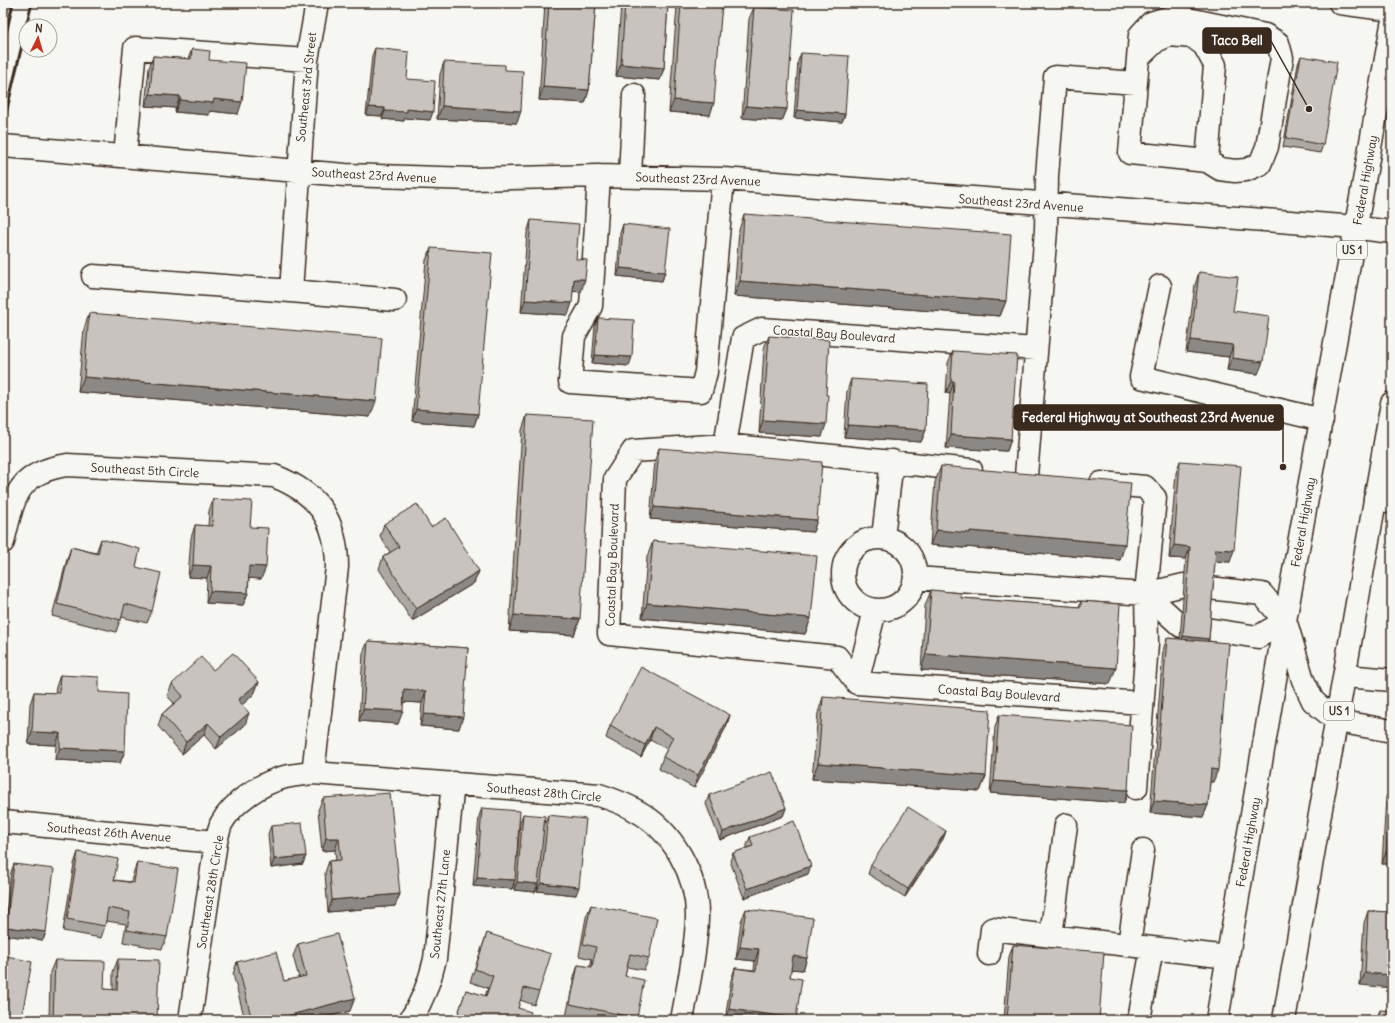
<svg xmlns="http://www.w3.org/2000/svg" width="1395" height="1023" font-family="Delius,sans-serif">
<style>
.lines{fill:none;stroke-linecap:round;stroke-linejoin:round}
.minor-casing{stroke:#3b2a1e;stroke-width:25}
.major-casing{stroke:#3b2a1e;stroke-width:25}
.minor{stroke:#f6f6f2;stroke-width:22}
.major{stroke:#f6f6f2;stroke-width:22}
.rail{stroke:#3b2a1e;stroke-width:3}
.wall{fill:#aca8a3;stroke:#3b2a1e}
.shaded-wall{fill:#8c8885;stroke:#3b2a1e}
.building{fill:#c8c3be;stroke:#3b2a1e}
.labels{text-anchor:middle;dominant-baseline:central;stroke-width:3;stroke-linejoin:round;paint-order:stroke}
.shield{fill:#f6f6f2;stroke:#73675e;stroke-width:1}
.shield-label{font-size:11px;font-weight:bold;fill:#3b2a1e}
.street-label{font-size:12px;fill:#3b2a1e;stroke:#f6f6f2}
.leader{fill:none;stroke:#3b2a1e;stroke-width:1.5}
.callout-dot{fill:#3b2a1e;stroke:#f6f6f2;stroke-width:1.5}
.callout{fill:#3b2a1e;stroke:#3b2a1e;stroke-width:1.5}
.callout-label{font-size:13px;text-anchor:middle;font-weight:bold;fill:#fff}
</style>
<rect width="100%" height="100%" fill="#f6f6f2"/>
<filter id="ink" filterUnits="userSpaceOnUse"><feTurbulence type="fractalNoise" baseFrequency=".025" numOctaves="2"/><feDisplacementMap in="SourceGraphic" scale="8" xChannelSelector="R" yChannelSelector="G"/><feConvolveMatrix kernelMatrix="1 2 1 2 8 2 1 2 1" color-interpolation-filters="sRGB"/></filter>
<g filter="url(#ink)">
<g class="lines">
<g class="minor-casing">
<path id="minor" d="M1340,3L1392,10
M1167,18L1188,19L1265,35L1278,43L1282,58L1267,147L1260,164L1246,170L1235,171L1220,169L1207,161L1130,153L1140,35L1151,23Z
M1138,58L1156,41L1169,35L1193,37L1204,45L1215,65L1207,161
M3,146L345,175L472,179L599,176L723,179L1343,226L1392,232
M125,156L135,48L307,60
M599,176L591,306L574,336L570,382L701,391L706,372L723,179
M630,176L634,95
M93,276L291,291L307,60L317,3
M1160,286L1141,377L1322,420
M291,291L395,300
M725,445L743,338L762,329L1036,349
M971,470L725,445L633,451L615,479L609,634L837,657L857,683L1142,703
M1026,476L1046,230L1047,176L1055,77L1136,83
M1101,483L1145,487L1155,498L1146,594L1147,644L1136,788
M1375,498L1392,502
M883,537L892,461
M843 574a36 36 0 1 1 72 0a36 36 0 1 1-72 0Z
M3,542C14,497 16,473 67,465L274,476C318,493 337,520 337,567L313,773
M916,578L1146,594L1184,585
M1146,594L1181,626
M1206,629L1258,637L1285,621L1262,594L1209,588
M1345,676L1392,680
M857,683L875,610
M1337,721L1392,731
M3,822L216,842
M1051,936L1066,825
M1129,945L1143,850
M989,954L992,929L1228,957
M190,1020L216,842C217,837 219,830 221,824C233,802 261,783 285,777C294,775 304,774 313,773L599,795C611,799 624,803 635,810C673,830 698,876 697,918C696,952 688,986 682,1020
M410,1020C423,1001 430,981 435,959L453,783
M1139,1020L1152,948"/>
</g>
<g class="major-casing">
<path id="major" d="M1287,626L1303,680L1313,701L1337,721
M1217,1020L1285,621L1392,25
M1284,1020L1392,403"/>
</g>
<use href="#minor" class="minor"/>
<use href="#major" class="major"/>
<path class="rail" d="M26,26L32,3
M3,47L13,3
M3,126L26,28"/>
</g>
<path class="wall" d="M545,3H596L589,90L585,103L539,100Z
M621,3H668L664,68L660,80L616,76Z
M678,3H722L710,115L669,112L677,6Z
M754,7L787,109L782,121L742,118L749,19Z
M375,48L407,79L430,120L405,118L404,121L382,119V116L366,115L372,56Z
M192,49L209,60L238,114L210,111L209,115L175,112L176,108L145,106L149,68L153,56L188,59Z
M801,53L845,114L842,122L794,118L798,61Z
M1301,56L1323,145L1320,153L1283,147L1298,64Z
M444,62L517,123L437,119L440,74Z
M744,214L1006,301L1000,316L734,296L739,230Z
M531,220L576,259L581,292L573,291L568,315L521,312L527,233Z
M623,224L665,272L662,281L617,276L620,233Z
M431,248L478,414L474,426L412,421L426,260Z
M1199,272L1233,311L1258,374L1227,370L1229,357L1186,352L1195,285Z
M89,313L370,417L78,392L84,329Z
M598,318L629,366L592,363L595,326Z
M769,336L822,437L759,433L764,348Z
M953,351L1011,439L1007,451L946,448L950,394L946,393L948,363Z
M851,379L926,430L921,442L844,437L847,391Z
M527,415L580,619L574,635L509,631L522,430Z
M659,448L817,520L813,532L650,519L655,460Z
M1180,461L1230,562L1215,561L1209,639L1208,641L1213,782H1210L1208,805L1203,817L1150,813L1163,650L1167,638L1180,639L1186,559L1169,558L1176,473Z
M941,466L1125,544L1120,560L965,547L964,548L930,545L935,482Z
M213,499L250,527L261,579L249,578L248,593L243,605L206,603L207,578L188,577L191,538L195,525L208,526L209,511Z
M384,524L431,527L479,571L474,583L412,621L379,569L383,557L390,552L380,536Z
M101,539L136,567L152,611L147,623L121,617L116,632L52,616L67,559L71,547L96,553Z
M653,541L811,618L805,634L642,618L647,557Z
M931,590L961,598L1079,607L1081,601L1110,684L921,670L925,606Z
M368,641L468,648L459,729L420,726L422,703L403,702L398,724L359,721L363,653Z
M213,670L259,682L254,694L242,705L245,725L216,749L204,735L182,754L158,726L162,714L174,703L167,696L172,684Z
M60,675L99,692L125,751L120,763L55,760L56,745L28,744L30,704L34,692L55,693L56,687Z
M823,697L986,776L980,791L812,779L818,713Z
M730,715L726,727L694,788L659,769L663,757L667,749L650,740L641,757L606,738L610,726Z
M999,715L1128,790L1124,803L990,793L995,727Z
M1391,785L1392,864H1382L1386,797Z
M709,795L786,808L783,816L720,840L706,804Z
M323,798L400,894L395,906L328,912L325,873L329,861L336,860L335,850L322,851L318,810Z
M482,808L517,858L520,822L523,814L545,823L548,815L576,895L537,891L538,884L535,892L514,890V882L512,889L473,886L479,816Z
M271,826L303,864L271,868L268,834Z
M946,831L943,839L905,897L868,874L871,865Z
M750,837L808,874L744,898L730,861L733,853L747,848V845Z
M78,852L114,880L131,882L133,874L137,862L167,937L162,949L123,942L126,924L106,921L105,926L101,938L63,931L74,864Z
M14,864L46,932L43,940L3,935L11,872Z
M591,905L649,958L644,970L627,967L625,976L637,1018L636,1020H583L566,1017L574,977L578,965L590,967L592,959L579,956L586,917Z
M746,909L807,958L803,970L791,969L790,977L796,1018V1020H725L731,980L735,968L754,970L755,961L736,959L741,921Z
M1368,911L1392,912L1360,985L1364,923Z
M487,933L539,992L534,1005L520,1000L518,1008L529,1020H456L466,990L485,996L488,988L470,982Z
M298,944L350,1011L314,1020H245L233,974L237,962L284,981L299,978L293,956Z
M1013,945L1099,1020H1004L1009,957Z
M118,959L157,1020H49L50,972L55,960L104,989L113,990V972Z
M1380,1010L1392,1020H1376Z"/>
<path class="shaded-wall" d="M621,64L664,68L660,80L616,76Z
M543,87L589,90L585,103L539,100Z
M150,94L180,96L176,108L145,106Z
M214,99L242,102L238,114L210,111L209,115L175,112L180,100Z
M674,100L714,103L710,115L669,112Z
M442,106L521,111L517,123L437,119Z
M746,106L787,109L782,121L742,118Z
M369,107L385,108L382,116L366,115Z
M407,109L433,112L430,120L405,118L404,121L382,119L385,111Z
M797,110L845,114L842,122L794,118Z
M620,268L665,272L662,281L617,276Z
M574,279H585L581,292L570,291Z
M740,281L1006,301L1000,316L734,296Z
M525,300L572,303L568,315L521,312Z
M1191,340L1233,345L1229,357L1186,352Z
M595,355L632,357L629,366L592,363Z
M1232,358L1263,362L1258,374L1227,370Z
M84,377L376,401L370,417L78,392Z
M951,381H954L950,394L946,393Z
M416,409L478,414L474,426L412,421Z
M763,420L826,424L822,437L759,433Z
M848,425L926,430L921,442L844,437Z
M951,435L1011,439L1007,451L946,448Z
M654,507L817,520L813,532L650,519Z
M936,530L970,531L1125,544L1120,560L965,547L964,548L930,545Z
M1174,545L1190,547L1186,559L1169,558Z
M1216,549L1234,550L1230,562L1211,561Z
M193,565L211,566L207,578L188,577Z
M249,566L266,567L261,579L245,578Z
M479,571L474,583L412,621L416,609Z
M210,591L248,593L243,605L206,603Z
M647,603L811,618L805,634L642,618Z
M514,615L580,619L574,635L509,631Z
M1183,636L1209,639L1204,651L1179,648Z
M926,654L1116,668L1110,684L921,670Z
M259,682L254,694L234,712L238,700Z
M404,689L426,691L422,703L400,702Z
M363,709L403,711L398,724L359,721Z
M249,713L245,725L216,749L221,737Z
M424,714L463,717L459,729L420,726Z
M730,715L726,727L694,788L698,775Z
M208,723L204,735L182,754L186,742Z
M654,727L650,740L641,757L645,745Z
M32,732L60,733L56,745L28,744Z
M60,748L125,751L120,763L55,760Z
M818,763L986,776L980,791L812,779Z
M1211,769L1218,770L1213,782L1206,781Z
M994,781L1128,790L1124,803L990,793Z
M1154,801L1208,805L1203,817L1150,813Z
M786,808L783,816L720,840L723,832Z
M946,831L943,839L905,897L908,889Z
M326,838H339L335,850L322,851Z
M1386,852H1392V864H1382Z
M306,856L303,864L271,868L274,859Z
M811,866L808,874L744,898L747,889Z
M477,878L515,880L512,889L473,886Z
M517,882L538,884L535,892L514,890Z
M541,883L579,887L576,895L537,891Z
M400,894L395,906L328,912L332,900Z
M6,927L46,932L43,940L3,935Z
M740,947L759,949L755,961L736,959Z
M793,956L807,958L803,970L788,969Z
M1365,973L1392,975V988L1360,985Z
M355,998L350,1011L314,1020H271Z
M729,1009L796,1018V1020H725Z"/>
<path class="building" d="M549,3H596L589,90L543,87Z
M625,3H668L664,68L621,64Z
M681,3H722L714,103L674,100Z
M754,7L794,10L787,109L746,106Z
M375,48L409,52L407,79L435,81L433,112L407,109V112L385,111V108L369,107Z
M192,49L210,51L209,60L246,63L242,102L214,99L213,103L180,100V96L150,94L153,56L191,59Z
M801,53L849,56L845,114L797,110Z
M1301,56L1337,62L1323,145L1286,138Z
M444,62L505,65V70L523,71L521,111L442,106Z
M744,214L1011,234L1006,301L740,281Z
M531,220L579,224L576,259L587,260L585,279H574L572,303L525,300Z
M623,224L670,229L665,272L620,268Z
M431,248L492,253L478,414L416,409Z
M1199,272L1238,277L1233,311L1269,316L1263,362L1232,358L1233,345L1191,340Z
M89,313L382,338L376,401L84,377Z
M598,318L634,320L632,357L595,355Z
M769,336L829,340L826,395H828L826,424L763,420Z
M953,351L1017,355L1011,439L951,435L954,381H951Z
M851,379L928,384L926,430L848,425Z
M527,415L593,419L580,619L514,615Z
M659,448L822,462L817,520L654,507Z
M1180,461L1241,466L1234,550L1216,549L1209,639L1183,636L1190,547L1174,545Z
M941,466L1131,483L1125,544L970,531V533L936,530Z
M213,499L252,501L250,527L268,528L266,567L249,566L248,593L210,591L211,566L193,565L195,525L212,526Z
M417,504L431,527L446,518L479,571L416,609L383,557L399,547L384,524Z
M101,539L140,549L136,567L161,573L152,611L125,604L121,620L57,604L71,547L98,554Z
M653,541L817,556L811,618L647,603Z
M931,590L961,593V598L1081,607V601L1120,604L1116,668L926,654Z
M1167,638L1229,643L1218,770L1211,769L1208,805L1154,801Z
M368,641L468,648L463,717L424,714L426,691L404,689L403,711L363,709Z
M233,653L259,682L238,700L249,713L221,737L208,723L186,742L162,714L183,696L172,684L201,657L213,670Z
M641,667L730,715L698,775L663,757L673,737L654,727L645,745L610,726Z
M60,675L99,677V692L127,694L125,751L60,748V733L32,732L34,692L59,693Z
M823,697L990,710L986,776L818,763Z
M999,715L1132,725L1128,790L994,781Z
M772,772L786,808L723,832L709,795Z
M1391,785H1392V852H1386Z
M390,793L400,894L332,900L329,861L341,860L339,838H326L323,798Z
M908,807L946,831L908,889L871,865Z
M482,808L520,811L515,880L477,878Z
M523,814L545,816L538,884L517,882Z
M548,815L586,819L579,887L541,883Z
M794,821L811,866L747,889L733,853L753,846L750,837Z
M302,823L306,856L274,859L271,826Z
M78,852L118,859L114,880L134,883L137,862L178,869L167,937L127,930L130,912L108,908L105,926L67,919Z
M14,864L54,869L46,932L6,927Z
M591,905L657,918L649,958L630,954L625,976L644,980L637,1018L570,1004L578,965L592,967L596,947L583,944Z
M746,909L813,918L807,958L793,956L790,977L802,979L796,1018L729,1009L735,968L756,971L759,949L740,947Z
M1368,911L1392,912V975L1365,973Z
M487,933L551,954L539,992L524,988L518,1008L531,1012L529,1020H456L466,990L486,996L493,976L475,969Z
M337,934L355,998L271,1020H252L237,962L276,952L284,981L306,976L298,944Z
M1013,945L1104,952L1099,1020H1007Z
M3,955L32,962L21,1020H3Z
M118,959L159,960L157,1020H53L55,960L105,961L104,989L117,990Z
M1380,1010L1392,1011V1020H1379Z"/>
</g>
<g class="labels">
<g class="shield">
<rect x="1337" y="241" width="30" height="18" rx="3"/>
<rect x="1324" y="702" width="30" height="18" rx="3"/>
</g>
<g class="shield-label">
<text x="1352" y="250">US 1</text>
<text x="1339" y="711">US 1</text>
</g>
<g class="street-label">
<text transform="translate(306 87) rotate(-84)">Southeast 3rd Street</text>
<text transform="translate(374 175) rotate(3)">Southeast 23rd Avenue</text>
<text transform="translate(698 179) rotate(2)">Southeast 23rd Avenue</text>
<text transform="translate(1365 180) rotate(-80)">Federal Highway</text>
<text transform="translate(1021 203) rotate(4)">Southeast 23rd Avenue</text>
<text transform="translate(834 334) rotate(4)">Coastal Bay Boulevard</text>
<text transform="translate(145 470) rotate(3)">Southeast 5th Circle</text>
<text transform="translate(1303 522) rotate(-80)">Federal Highway</text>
<text transform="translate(612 565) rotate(-88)">Coastal Bay Boulevard</text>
<text transform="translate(999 693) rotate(4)">Coastal Bay Boulevard</text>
<text transform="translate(544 792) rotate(5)">Southeast 28th Circle</text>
<text transform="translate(109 832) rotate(5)">Southeast 26th Avenue</text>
<text transform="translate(1248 842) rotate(-80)">Federal Highway</text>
<text transform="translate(210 892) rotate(-81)">Southeast 28th Circle</text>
<text transform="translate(440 904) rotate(-84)">Southeast 27th Lane</text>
</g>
</g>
<path class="leader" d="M1309 109L1271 41M1283 467L1283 418"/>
<g class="callout-dot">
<circle cx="1309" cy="109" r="4"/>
<circle cx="1283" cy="467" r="4"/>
</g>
<g class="callout">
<rect x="1203" y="28" width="68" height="25" rx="4"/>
<rect x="1014" y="405" width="269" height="25" rx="4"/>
</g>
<g class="callout-label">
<text x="1237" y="45">Taco Bell</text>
<text x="1148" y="422">Federal Highway at Southeast 23rd Avenue</text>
</g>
<rect width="1395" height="1023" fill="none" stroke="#f6f6f2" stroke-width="16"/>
<rect x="8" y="8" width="1379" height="1007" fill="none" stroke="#3b2a1e" stroke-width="1.5" filter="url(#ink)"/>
<g transform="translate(38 38) rotate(5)"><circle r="19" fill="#f6f6f2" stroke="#aba49d"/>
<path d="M0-3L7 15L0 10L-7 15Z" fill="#c8321e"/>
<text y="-6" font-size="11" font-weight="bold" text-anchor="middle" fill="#3b2a1e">N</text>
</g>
</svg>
